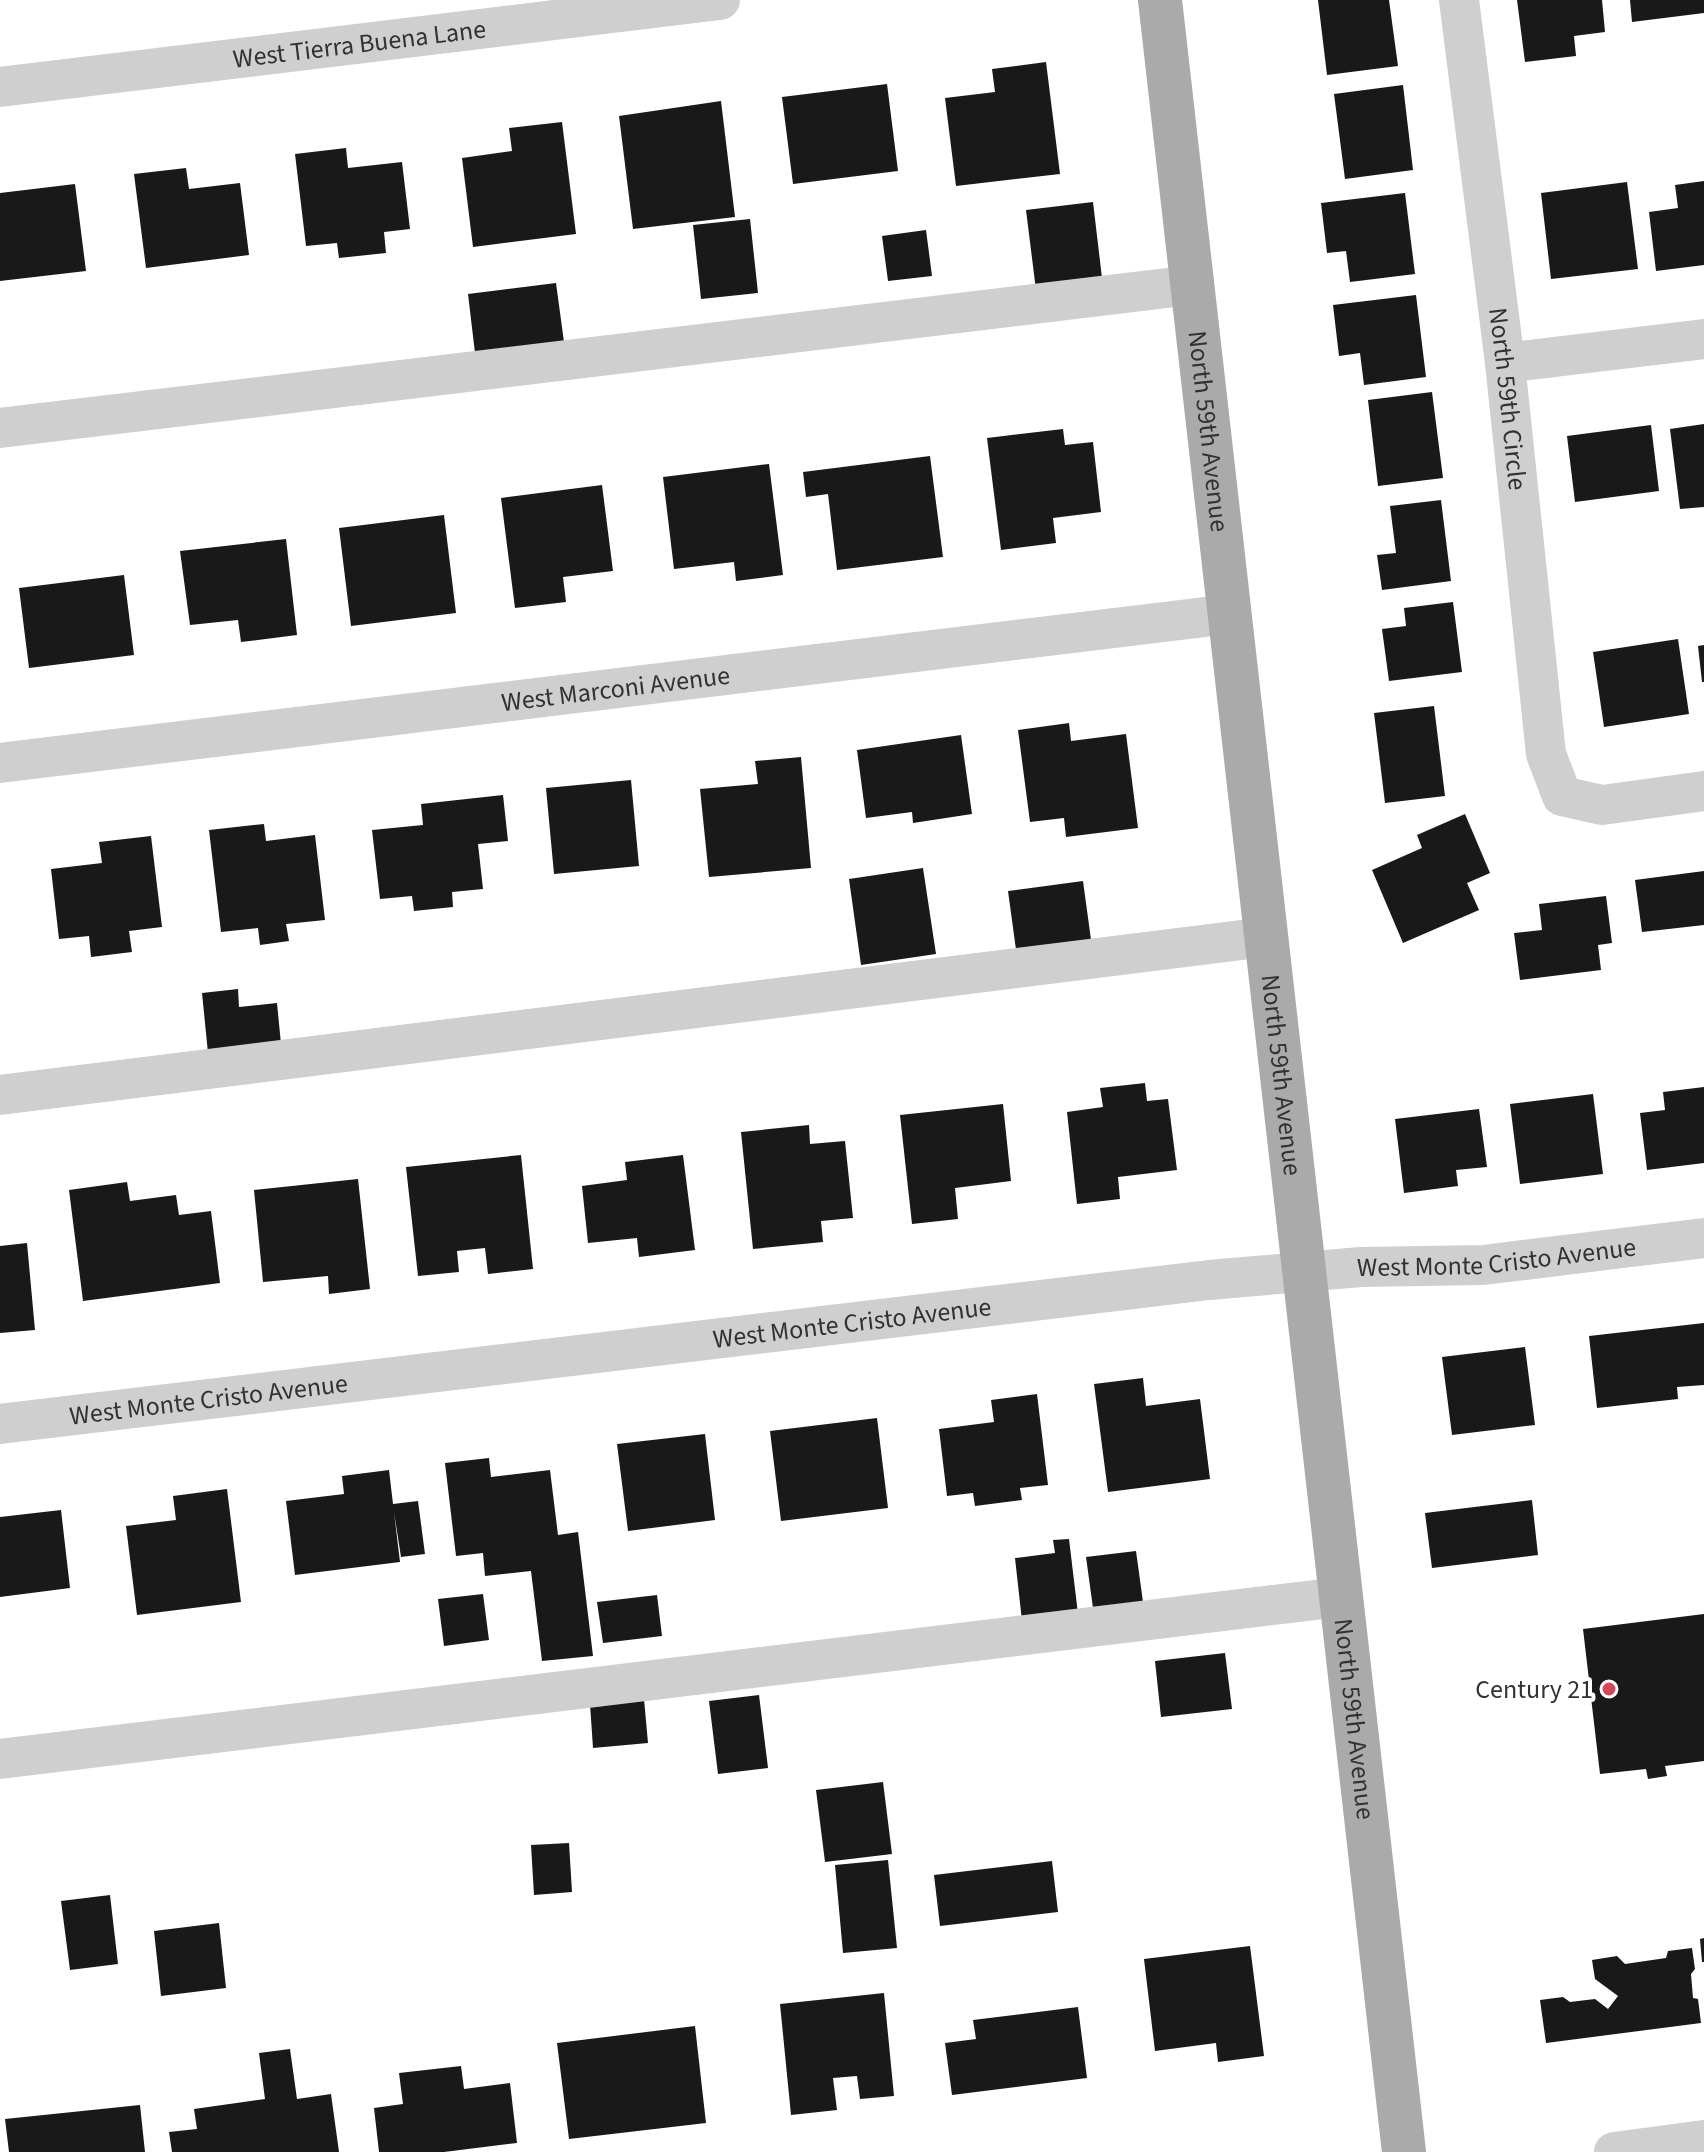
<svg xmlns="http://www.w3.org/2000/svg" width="1704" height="2152" font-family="'Source Sans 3',sans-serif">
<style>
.building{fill:#191919}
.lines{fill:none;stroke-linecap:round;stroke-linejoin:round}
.minor{stroke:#cfcfcf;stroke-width:40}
.major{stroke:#aaa;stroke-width:44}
.poi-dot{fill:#d5475a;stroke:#fff;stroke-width:3}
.labels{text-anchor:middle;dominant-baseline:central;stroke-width:8;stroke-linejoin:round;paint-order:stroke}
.street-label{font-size:26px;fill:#323232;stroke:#fff}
.poi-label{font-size:26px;fill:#323232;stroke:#fff;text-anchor:end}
</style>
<rect width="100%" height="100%" fill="#fff"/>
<path class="building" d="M1318,0H1389L1398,66L1327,75Z
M1517,0H1602L1605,32L1574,36L1576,56L1525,62Z
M1630,0H1704V13L1632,22Z
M1046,62L1060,174L956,186L945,98L995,92L992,69Z
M887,84L898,171L793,184L782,97Z
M1403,85L1413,170L1345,179L1334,94Z
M721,101L735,217L633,229L619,116Z
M562,122L576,234L473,247L462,158L512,151L509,128Z
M346,148L348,168L402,162L410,229L384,232L386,253L339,258L337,243L306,246L295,154Z
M186,168L189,189L240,183L249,255L146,268L134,174Z
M1704,181V265L1656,271L1649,212L1678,208L1675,185Z
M1627,182L1638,269L1551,279L1541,193Z
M75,184L86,271L0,281V193Z
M1405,193L1415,274L1350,282L1346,251L1327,253L1321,203Z
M1093,202L1102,278L1036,290L1026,210Z
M750,219L758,293L701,299L693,225Z
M926,230L932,276L888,281L882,236Z
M556,283L564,342L475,353L468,294Z
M1416,295L1426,377L1364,385L1360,353L1339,356L1333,305Z
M1432,392L1443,478L1378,486L1368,400Z
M1704,424V507L1680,509L1670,429Z
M1651,425L1659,491L1575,502L1567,436Z
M1063,429L1065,445L1093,442L1101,512L1053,518L1056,543L1001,550L987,438Z
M930,456L943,557L837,570L828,494L806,497L803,472Z
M769,464L783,575L736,581L734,562L674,569L663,477Z
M602,485L613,571L563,577L566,602L515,608L501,498Z
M1441,500L1451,581L1382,590L1377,555L1396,553L1390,506Z
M444,515L456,613L351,626L339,528Z
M286,539L297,635L241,642L238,620L190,625L180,551Z
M124,575L134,655L29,668L19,588Z
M1453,602L1462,672L1389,681L1382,629L1406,626L1404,608Z
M1678,639L1689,714L1604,727L1593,652Z
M1704,645V682H1702L1698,646Z
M1434,706L1445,796L1385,803L1374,713Z
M1069,723L1071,741L1126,734L1138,828L1066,837L1064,818L1030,822L1018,730Z
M961,735L972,814L913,823L912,812L866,818L857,750Z
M801,757L811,868L709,877L700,789L758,784L755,761Z
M631,780L639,866L554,874L546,788Z
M503,795L508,841L478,844L483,889L452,892L453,907L414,911L412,896L380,899L372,830L423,825L421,804Z
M1465,814L1490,873L1467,883L1479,910L1403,943L1372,870L1422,848L1417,835Z
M264,824L266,841L315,835L325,920L286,924L289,941L260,945L258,928L221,932L209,830Z
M151,836L162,927L129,931L132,952L91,957L89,936L59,939L51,869L102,863L99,842Z
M923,868L936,954L861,965L849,879Z
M1704,871V925L1642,932L1635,880Z
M1083,881L1092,947L1017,957L1008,891Z
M1606,896L1612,943L1598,945L1601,970L1520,980L1514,933L1542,930L1539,904Z
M238,989L239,1007L277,1003L281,1044L208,1053L202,993Z
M1145,1083L1147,1101L1168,1099L1177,1170L1118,1177L1120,1199L1077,1204L1067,1112L1103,1107L1100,1088Z
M1704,1087V1163L1647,1170L1640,1113L1665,1110L1663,1092Z
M1593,1094L1603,1174L1520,1184L1510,1104Z
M1003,1104L1011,1181L955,1188L958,1219L912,1224L900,1115Z
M1479,1109L1487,1167L1456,1170L1458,1186L1404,1193L1395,1119Z
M809,1125L810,1144L845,1141L853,1218L821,1221L823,1242L753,1249L741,1132Z
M521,1155L533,1269L488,1274L485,1248L457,1251L459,1272L418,1276L406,1167Z
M683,1155L695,1250L639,1257L637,1238L588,1243L582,1186L627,1180L625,1162Z
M358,1179L370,1289L329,1294L328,1276L263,1282L254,1190Z
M127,1182L130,1201L176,1195L179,1215L211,1211L220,1283L83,1301L69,1190Z
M27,1243L35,1330L0,1333V1246Z
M1704,1323V1385L1677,1387L1678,1399L1597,1408L1589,1336Z
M1525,1347L1535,1425L1452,1435L1442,1357Z
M1143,1378L1146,1406L1200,1399L1210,1479L1108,1492L1094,1384Z
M1037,1394L1048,1485L1020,1488L1022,1500L975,1506L973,1493L947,1496L939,1429L994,1422L991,1400Z
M877,1418L888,1508L781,1521L770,1431Z
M705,1434L715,1520L628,1531L617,1444Z
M489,1458L491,1477L550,1470L558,1535L578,1532L593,1656L542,1661L531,1571L485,1576L483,1553L456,1556L445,1463Z
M389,1470L393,1504L418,1501L425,1554L401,1557L394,1512L400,1562L295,1575L286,1501L344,1494L342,1476Z
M227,1489L241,1602L137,1615L126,1526L176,1520L173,1496Z
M1532,1500L1538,1555L1432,1568L1425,1513Z
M61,1510L70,1588L0,1597V1517Z
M1069,1539L1078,1614L1022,1621L1015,1558L1055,1553L1053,1540Z
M1136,1551L1143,1602L1093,1608L1086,1557Z
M483,1594L489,1640L444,1646L438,1599Z
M657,1595L662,1636L603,1643L597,1602Z
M1704,1614V1761L1665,1766L1667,1776L1648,1779L1646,1769L1600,1774L1583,1629Z
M1225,1653L1232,1709L1161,1717L1155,1661Z
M759,1695L768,1768L718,1774L709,1701Z
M644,1699L648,1743L593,1748L590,1704Z
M883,1782L892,1854L825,1862L816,1790Z
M569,1843L572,1892L534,1895L531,1845Z
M888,1860L897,1948L843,1953L835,1865Z
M1052,1861L1058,1912L940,1926L934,1875Z
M110,1895L118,1964L70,1970L61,1901Z
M219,1923L226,1988L161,1996L154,1931Z
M1704,1938V1962H1702L1700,1939Z
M1250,1946L1264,2056L1218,2062L1216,2043L1155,2051L1144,1959Z
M1692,1948L1695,1969L1691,1974L1693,1998L1698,1999L1701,2023L1546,2043L1540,2000L1563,1997L1570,2002L1595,1999L1608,2009L1618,1996L1595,1979L1592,1960L1617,1956L1625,1964L1666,1958L1668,1951Z
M884,1993L894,2096L860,2099L857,2076L833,2078L837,2110L791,2115L780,2004Z
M1078,2007L1087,2078L952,2095L945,2043L976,2039L973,2020Z
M695,2026L706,2123L569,2139L557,2043Z
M290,2049L297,2099L331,2094L339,2152H172L169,2132L197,2129L194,2109L265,2099L259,2053Z
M461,2066L464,2089L510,2083L517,2143L444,2152H379L374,2108L403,2104L399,2073Z
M140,2105L145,2152H9L5,2119Z"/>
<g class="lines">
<g class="minor">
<path id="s1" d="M1459,0L1505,363L1546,754L1562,796L1602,805L1704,791"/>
<path id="s2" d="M0,87L720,0"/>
<path d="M1505,363L1704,339"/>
<path d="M0,428L1192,285"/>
<path id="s3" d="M0,763L1230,614"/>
<path d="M0,1095L1266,937"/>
<path id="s4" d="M0,1424L1209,1280L1361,1267L1483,1265L1704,1238"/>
<path d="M0,1759L1340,1597"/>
<path d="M1614,2152L1704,2140"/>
</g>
<path class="major" id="s5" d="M1160,0L1404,2152"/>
</g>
<circle class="poi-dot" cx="1609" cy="1689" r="8"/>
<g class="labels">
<g class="street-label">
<text stroke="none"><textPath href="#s2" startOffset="362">West Tierra Buena Lane</textPath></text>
<text stroke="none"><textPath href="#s1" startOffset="402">North 59th Circle</textPath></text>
<text stroke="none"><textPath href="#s5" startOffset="434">North 59th Avenue</textPath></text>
<text stroke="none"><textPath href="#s3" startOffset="620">West Marconi Avenue</textPath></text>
<text stroke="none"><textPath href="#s5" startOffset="1082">North 59th Avenue</textPath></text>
<text stroke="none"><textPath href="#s4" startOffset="1506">West Monte Cristo Avenue</textPath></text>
<text stroke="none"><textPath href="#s4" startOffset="858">West Monte Cristo Avenue</textPath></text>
<text stroke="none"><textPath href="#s4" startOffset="210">West Monte Cristo Avenue</textPath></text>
<text stroke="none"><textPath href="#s5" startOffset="1730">North 59th Avenue</textPath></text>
</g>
<g class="poi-label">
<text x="1593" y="1689">Century 21</text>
</g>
</g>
</svg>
